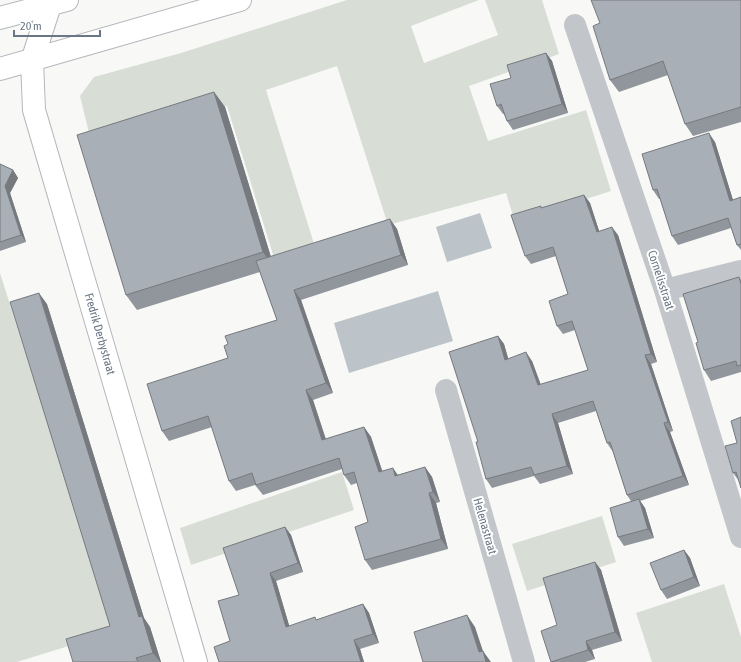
<svg xmlns="http://www.w3.org/2000/svg" width="741" height="662" font-family="'Asap Condensed',sans-serif">
<style>
.green{fill:#d8ddd6}
.water{fill:#bcc4ca}
.lines{fill:none;stroke-linecap:round;stroke-linejoin:round}
.major-casing{stroke:#b4b7bc;stroke-width:24}
.minor{stroke:#c2c5c9;stroke-width:22}
.major{stroke:#fff;stroke-width:22}
.wall{fill:#91969d}
.shaded-wall{fill:#767a7f}
.building{fill:#a9afb6;stroke:#767a7f}
.labels{text-anchor:middle;dominant-baseline:central;stroke-width:4;stroke-linejoin:round;paint-order:stroke}
.street-label{font-size:12px;fill:#6a7685;stroke:#fff}
</style>
<rect width="100%" height="100%" fill="#f8f9f6"/>
<path class="green" d="M347,0H479L411,26L424,63L498,35L485,0H542L559,54L469,86L488,141L586,110L611,191L515,222L506,193L388,225L337,66L266,90L315,247L275,261L227,106L92,145L80,96L94,77L181,53Z
M0,273L114,632L17,662H0Z
M342,472L354,510L191,565L180,528Z
M602,516L616,562L527,591L512,544Z
M724,584L741,637V662H652L636,613Z"/>
<path class="water" d="M480,213L492,248L447,262L436,227Z
M438,291L453,341L349,373L334,323Z"/>
<g class="lines">
<g class="major-casing">
<path id="major" d="M50,5L32,61L34,110L196,662
M0,18L67,0
M0,69L240,0"/>
</g>
<path class="minor" d="M575,25L665,290L741,537
M665,290L741,271
M446,390L524,662"/>
<use href="#major" class="major"/>
</g>
<path class="wall" d="M741,0V122L693,136L685,124L668,75L619,92L610,80L600,23Z
M546,53L552,61L568,113L513,130L507,121L504,114H503L497,106L511,78Z
M214,92L225,107L271,257L390,219L397,229L408,265L301,300L333,393L313,400L326,439L364,427L371,437L382,471L398,475L425,467L432,477L440,502L436,503L448,549L372,570L365,560L368,522L357,483L351,485L344,475L342,469L263,495L255,485L236,491L229,481L212,427L169,441L162,431L228,358V344L277,320L260,272L137,310L126,295Z
M715,142L733,200L741,197V250L737,245L731,228L678,245L672,236L660,199H659L653,190Z
M0,164L13,170L18,178L10,193L26,242L0,251Z
M584,195L590,203L599,231L618,235L657,362L651,364L673,431L670,432L689,485L640,501L645,508L654,538L624,546L618,537L631,501L627,495L613,452L607,443L596,411L558,423L573,474L540,484L534,476L492,488L486,479L478,442L498,336L504,344L508,359L532,361L541,385L588,370L575,330L563,334L557,326L568,294L556,256L531,264L525,256L542,208Z
M739,277L741,280V372L711,381L704,370L698,342Z
M47,304L144,618L150,627L161,662H73L110,626Z
M741,417L739,481L733,473Z
M285,527L291,535L303,572L276,581L289,626L317,620L363,604L369,613L379,643L360,649L364,662H219L230,641L239,595Z
M684,550L690,558L700,586L667,599L661,590Z
M595,562L601,570L622,641L592,650L595,659L585,662H551L557,625Z"/>
<path class="shaded-wall" d="M546,53L552,61L568,113L562,104Z
M214,92L225,107L274,267L263,252Z
M709,133L715,142L736,210L730,201Z
M13,170L18,178L10,193L26,242L21,235L5,186Z
M584,195L590,203L602,240L597,232Z
M390,219L397,229L408,265L401,255Z
M612,227L618,235L657,362L651,354Z
M294,290L301,300L333,393L326,383Z
M39,293L47,304L144,618L150,627L161,662H160L153,653L139,617Z
M498,336L504,344L511,368L505,360Z
M526,352L532,361L544,394L538,385Z
M645,355L651,364L673,431L668,422Z
M306,390L313,400L329,450L322,440Z
M552,414L558,423L573,474L567,466Z
M664,423L670,432L689,485L683,476Z
M364,427L371,437L386,482L379,472Z
M425,467L432,477L440,502L433,492Z
M393,468L400,478L395,476Z
M429,493L436,503L448,549L441,539Z
M639,499L645,508L654,538L648,529Z
M285,527L291,535L303,572L298,563Z
M684,550L690,558L700,586L694,577Z
M595,562L601,570L622,641L615,632Z
M270,573L276,581L292,635L286,627Z
M363,604L369,613L379,643L373,634Z
M467,615L475,627L483,651L491,662H486L479,652Z
M354,640L360,649L364,662H361Z
M586,641L592,650L595,659L588,650Z"/>
<path class="building" d="M591,0H741V107L685,124L663,61L610,80L593,26L600,23Z
M546,53L562,104L507,121L501,104L497,106L490,84L511,78L507,65Z
M214,92L263,252L126,295L77,135Z
M709,133L730,201L741,197V244L737,245L728,218L672,236L657,189L653,190L642,154Z
M0,164L13,170L5,186L21,235L0,242Z
M584,195L597,232L612,227L651,354L645,355L668,422L664,423L683,476L627,495L610,442L607,443L593,401L552,414L567,466L534,475L531,467L486,479L476,442H478L449,352L498,336L505,360L526,352L538,385L588,370L572,321L557,326L549,301L568,294L553,247L525,256L511,215L541,206V208Z
M390,219L401,255L294,290L326,383L306,390L322,440L364,427L379,472L393,468L395,476L425,467L433,492L429,493L441,539L365,560L355,527L368,522L354,472L344,475L339,458L256,485L252,473L229,481L208,416L162,431L147,384L228,358L224,346L228,344L225,336L277,320L256,261Z
M739,277L741,284V365L737,366L736,361L704,370L696,343L698,342L683,294Z
M39,293L139,617L142,616L153,653L136,658L138,662H73L66,639L110,626L10,302Z
M741,417V488L736,472L733,473L725,446L737,443L731,421Z
M639,499L648,529L618,537L610,508Z
M285,527L298,563L270,573L286,627L315,617L316,620L363,604L373,634L354,640L361,662H219L214,647L230,641L218,601L239,595L223,548Z
M684,550L694,577L661,590L650,563Z
M595,562L615,632L586,641L588,650L551,662L541,631L557,625L543,578Z
M467,615L479,652L483,651L486,662H423L414,632Z"/>
<g class="labels">
<g class="street-label">
<text transform="translate(661 280) rotate(72)">Cornelisstraat</text>
<text transform="translate(100 334) rotate(74)">Fredrik Derbystraat</text>
<text transform="translate(485 526) rotate(74)">Helenastraat</text>
</g>
</g>
<path d="M14 30v6h86v-6" fill="none" stroke="#6a7685" stroke-width="2"/>
<text x="20" y="30" font-size="12" fill="#6a7685" stroke="#ffffff" stroke-width="3" paint-order="stroke">20 m</text>
</svg>
